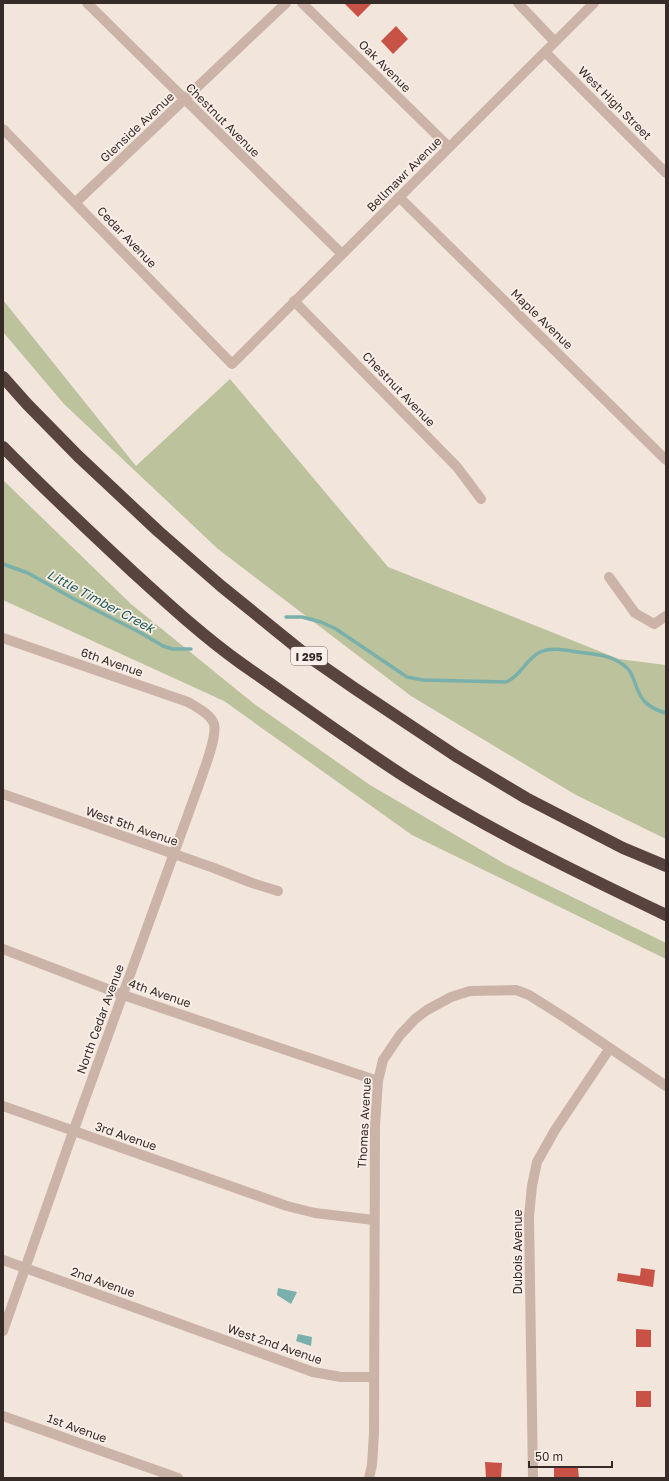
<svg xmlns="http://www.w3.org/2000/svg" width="669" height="1481" font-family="'Golos Text',sans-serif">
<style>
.green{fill:#bbc29c}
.water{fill:#7ab0ab}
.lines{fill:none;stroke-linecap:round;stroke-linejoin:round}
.stream{stroke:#7ab0ab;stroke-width:3.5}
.building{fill:#c85245}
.street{stroke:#cbb3a8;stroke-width:10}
.highway{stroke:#59433f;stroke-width:12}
.labels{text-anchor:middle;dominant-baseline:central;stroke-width:3.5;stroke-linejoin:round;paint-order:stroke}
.shield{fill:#faf0e9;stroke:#726662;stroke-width:1}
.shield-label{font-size:11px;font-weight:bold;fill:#372b28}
.street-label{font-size:12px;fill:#372b28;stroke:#faf0e9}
.water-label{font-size:13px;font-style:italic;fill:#1d5a55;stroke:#faf0e9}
</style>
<rect width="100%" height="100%" fill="#f2e5dc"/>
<path class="green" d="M3,300L136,466L230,379L388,567L619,659L666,665V839L576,795L411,696L218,549L64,404L3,332Z
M3,480L131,604L253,703L370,785L505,864L666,943V959L412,835L224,701L3,600Z"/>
<path class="water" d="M278,1288L297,1292L291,1304L277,1295Z
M298,1334L312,1337L311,1346L296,1341Z"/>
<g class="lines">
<path class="stream" d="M3,564L28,573L74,599L141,633L163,646L172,649H191
M286,617H302L321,622L336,629L407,677L423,680L506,682C520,677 526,659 540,652C551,647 565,650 577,652C595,654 615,655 628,669C632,673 633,678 635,683C641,701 648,708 666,713"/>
</g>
<path class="building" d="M344,3H372L358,17Z
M396,26L408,39L393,54L381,41Z
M641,1268L655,1270L653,1287L617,1281L618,1273L640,1276Z
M636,1329L651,1330V1347H636Z
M636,1391H651V1407H636Z
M485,1462L502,1463L501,1478H486Z
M554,1467L578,1468L579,1478H554Z"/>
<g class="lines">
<path class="street" d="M87,3L342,254
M302,3L449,147
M518,3L555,42
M545,52L666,173
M3,129L232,364L594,3
M399,197L666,460
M75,203L286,3
M294,301L457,467L481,499
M609,577L635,613L654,624L666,616
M3,638L188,702C196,707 211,714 214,724C217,736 206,764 202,776L73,1132L3,1331
M3,794L214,868L252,883L278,891
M3,949L123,995L378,1081
M3,1106L287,1206L315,1213L374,1220
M3,1260L313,1372L341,1377H374
M3,1416L178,1478
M369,1478L372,1465L374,1433L375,1125L378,1081L383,1060L400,1035L415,1019L427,1010L451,997L470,991L516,990L529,995L567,1019L666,1086
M533,1478L529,1216L532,1186L537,1162L555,1130L610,1048"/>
<path class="highway" d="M3,377L27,404L78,456L158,531L221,586L305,654L354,688L456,756L526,798L623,848L666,866
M3,447C45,490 89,531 133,572C168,604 204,637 242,664C297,702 351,742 407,778C489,830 578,873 666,915"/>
</g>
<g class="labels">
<rect class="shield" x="291" y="647" width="36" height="18" rx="3"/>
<g class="shield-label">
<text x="309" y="656">I 295</text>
</g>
<g class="street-label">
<text transform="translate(385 66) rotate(45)">Oak Avenue</text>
<text transform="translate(615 103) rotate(45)">West High Street</text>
<text transform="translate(223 120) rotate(45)">Chestnut Avenue</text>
<text transform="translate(137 127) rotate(-43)">Glenside Avenue</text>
<text transform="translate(404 174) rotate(-45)">Bellmawr Avenue</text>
<text transform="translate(127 237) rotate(46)">Cedar Avenue</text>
<text transform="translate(542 319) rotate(44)">Maple Avenue</text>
<text transform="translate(399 389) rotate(46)">Chestnut Avenue</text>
<text transform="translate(112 662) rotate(19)">6th Avenue</text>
<text transform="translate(132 826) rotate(19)">West 5th Avenue</text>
<text transform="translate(160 993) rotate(19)">4th Avenue</text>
<text transform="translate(100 1019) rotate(-70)">North Cedar Avenue</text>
<text transform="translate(364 1123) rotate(-87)">Thomas Avenue</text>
<text transform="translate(126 1136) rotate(19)">3rd Avenue</text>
<text transform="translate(517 1252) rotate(-90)">Dubois Avenue</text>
<text transform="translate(103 1282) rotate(20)">2nd Avenue</text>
<text transform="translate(275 1344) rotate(19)">West 2nd Avenue</text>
<text transform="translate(77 1428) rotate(20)">1st Avenue</text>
</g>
<g class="water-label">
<text transform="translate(101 601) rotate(28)">Little Timber Creek</text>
</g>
</g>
<rect width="669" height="1481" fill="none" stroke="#372b28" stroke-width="8"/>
<path d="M529 1461v6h83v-6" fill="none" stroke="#372b28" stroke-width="2"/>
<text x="535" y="1461" font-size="12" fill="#372b28" stroke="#faf0e9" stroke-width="3" paint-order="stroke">50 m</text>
</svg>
